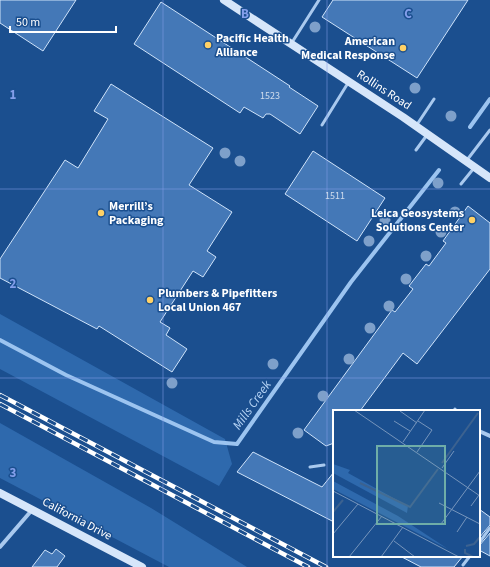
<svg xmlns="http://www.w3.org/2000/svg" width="490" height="567" font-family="'Source Sans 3',sans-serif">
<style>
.green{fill:#2e69ad}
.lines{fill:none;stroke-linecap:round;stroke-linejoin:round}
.stream{stroke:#9cc4f0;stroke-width:4}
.building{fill:#4478b7;stroke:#cfe3fa}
.lane{stroke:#a9c9ee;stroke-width:3}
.street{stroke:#a9c9ee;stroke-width:4}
.secondary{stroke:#d6e6fa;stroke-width:8}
.rail-casing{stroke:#fff;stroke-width:4.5}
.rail{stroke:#1b4f8f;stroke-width:3;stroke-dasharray:9;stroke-linecap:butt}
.tree{fill:#7ea0ca}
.grid{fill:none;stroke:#839eea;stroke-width:1;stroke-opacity:0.55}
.poi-dot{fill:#ffd166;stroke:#1b4f8f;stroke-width:1.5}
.labels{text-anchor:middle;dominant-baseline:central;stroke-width:3;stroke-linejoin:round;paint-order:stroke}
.number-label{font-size:10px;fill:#d0dded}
.poi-label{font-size:12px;font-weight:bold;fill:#fff;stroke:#1b4f8f;text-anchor:start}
.street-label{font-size:12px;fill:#fff;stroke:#1b4f8f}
.water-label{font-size:13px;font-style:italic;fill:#b5d3f5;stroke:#1b4f8f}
.inset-river{fill:none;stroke:#3c6290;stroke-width:2}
.inset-road{fill:none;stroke:#7695bc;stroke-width:1}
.view{fill:#6fada8;fill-opacity:0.15;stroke:#6fada8;stroke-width:2}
.inset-edge{fill:none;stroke:#fff;stroke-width:2}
.grid-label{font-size:13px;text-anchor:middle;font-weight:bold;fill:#839eea;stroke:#1b4f8f;stroke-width:3;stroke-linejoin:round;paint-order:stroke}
</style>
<rect width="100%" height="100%" fill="#1b4f8f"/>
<path class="green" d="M0,314L225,439L232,464L219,486L0,369Z
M0,423L151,508L247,567H169L0,478Z"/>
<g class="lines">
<path class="stream" d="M470,127L490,99
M0,340L66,375L214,442L237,444L351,282L439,170"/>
</g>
<path class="building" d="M0,0H76L43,51L0,23Z
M333,0H468L417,78L322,17Z
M161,2L290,86L289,87L318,106L300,134L270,114H266L263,118L244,107L240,113L134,44Z
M111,84L213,148L189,185L232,212L207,251L216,257L203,277L193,271L160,322L170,328L166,335L187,349L172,372L99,326L97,329L0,278V259L65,160L78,168L108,119L94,111Z
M313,151L385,198L357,241L285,194Z
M468,206L490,223V269L417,364L403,353L360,411H334V443L326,446L304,430L392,310L395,312L413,289L409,286L426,264L429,266L446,243L443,241Z
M253,452L322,487L334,472V522L237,472Z
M479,509L490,517V525L479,538Z
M490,533V556L479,550V546Z
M56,549L65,556L57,567H32L45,550L52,554Z
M400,556H463L454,567H421Z"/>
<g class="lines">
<path class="lane" d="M291,44L319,0
M322,125L348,83
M416,126L434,99
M416,150L427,135
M467,160L490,130
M461,184L474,168
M454,411L455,409
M310,467L324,465
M479,543L490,528
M463,565L470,556"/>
<path class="street" d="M479,431L490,436
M0,547L32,510"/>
<path class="secondary" d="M224,0L403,117L490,178
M0,493L142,567"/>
<g class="rail-casing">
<path id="rail" d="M0,395L326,567
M0,404L308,567"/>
</g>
<use href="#rail" class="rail"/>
</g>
<g class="tree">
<circle cx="315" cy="27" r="5.5"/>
<circle cx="415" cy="88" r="5.5"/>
<circle cx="451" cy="116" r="5.5"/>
<circle cx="225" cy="153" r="5.5"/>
<circle cx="240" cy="161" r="5.5"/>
<circle cx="438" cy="183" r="5.5"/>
<circle cx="455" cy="212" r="5.5"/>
<circle cx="385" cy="220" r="5.5"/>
<circle cx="441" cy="232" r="5.5"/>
<circle cx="369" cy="241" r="5.5"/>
<circle cx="426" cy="256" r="5.5"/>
<circle cx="406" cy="279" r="5.5"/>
<circle cx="389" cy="306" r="5.5"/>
<circle cx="370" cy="328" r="5.5"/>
<circle cx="349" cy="359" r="5.5"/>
<circle cx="273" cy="364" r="5.5"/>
<circle cx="172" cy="383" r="5.5"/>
<circle cx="323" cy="396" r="5.5"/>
<circle cx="298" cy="433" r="5.5"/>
</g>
<path class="grid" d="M163,0V567M327,0V567M0,189H490M0,378H490"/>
<g class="poi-dot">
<circle cx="208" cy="45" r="4"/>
<circle cx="403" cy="48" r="4"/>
<circle cx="101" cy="213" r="4"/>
<circle cx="472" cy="220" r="4"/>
<circle cx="150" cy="300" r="4"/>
</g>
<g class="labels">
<g class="number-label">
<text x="270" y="96">1523</text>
<text x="335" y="196">1511</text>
</g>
<g class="poi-label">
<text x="216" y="38">Pacific Health<tspan x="216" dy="14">Alliance</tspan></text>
<text x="395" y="41" text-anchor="end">American<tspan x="395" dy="14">Medical Response</tspan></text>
<text x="109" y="206">Merrill’s<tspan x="109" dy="14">Packaging</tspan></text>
<text x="464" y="213" text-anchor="end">Leica Geosystems<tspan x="464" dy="14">Solutions Center</tspan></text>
<text x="158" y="293">Plumbers &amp; Pipefitters<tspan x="158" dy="14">Local Union 467</tspan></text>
</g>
<g class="street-label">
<text transform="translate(384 90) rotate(33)">Rollins Road</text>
<text transform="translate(77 519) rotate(28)">California Drive</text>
</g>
<g class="water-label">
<text transform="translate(252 405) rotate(-55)">Mills Creek</text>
</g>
</g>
<g transform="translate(333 410)">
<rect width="147" height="147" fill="#1b4f8f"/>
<path d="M0,54L17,60L15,63L75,96L74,103L0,63ZM0,71L65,106L115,139L0,79Z" fill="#2e69ad"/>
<path class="inset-river" d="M109,53L145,3M27,73L77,97L105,59M0,102L10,90M133,136L141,134L147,127M132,139V143L140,147"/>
<path class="inset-road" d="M21,0L147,86M67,1L84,13M61,11L77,21M70,32L92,0M84,42L99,20L85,11M109,58L121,41M0,81L126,147M106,93L147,114M138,96L146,85M108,114L147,61M124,122L134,107M0,124L25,94M61,131L82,147M16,147L49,106M48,147L70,117"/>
<path class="view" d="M44,36H112V114H44Z"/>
<rect width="147" height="147" class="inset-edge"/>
</g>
<g class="grid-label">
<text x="245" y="18">B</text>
<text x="408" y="18">C</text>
<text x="13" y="99">1</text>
<text x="13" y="288">2</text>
<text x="13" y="477">3</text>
</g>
<path d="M10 26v6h106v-6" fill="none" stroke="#ffffff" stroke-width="2"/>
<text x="16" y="26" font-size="12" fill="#ffffff" stroke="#1b4f8f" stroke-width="3" paint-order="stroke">50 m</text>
</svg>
